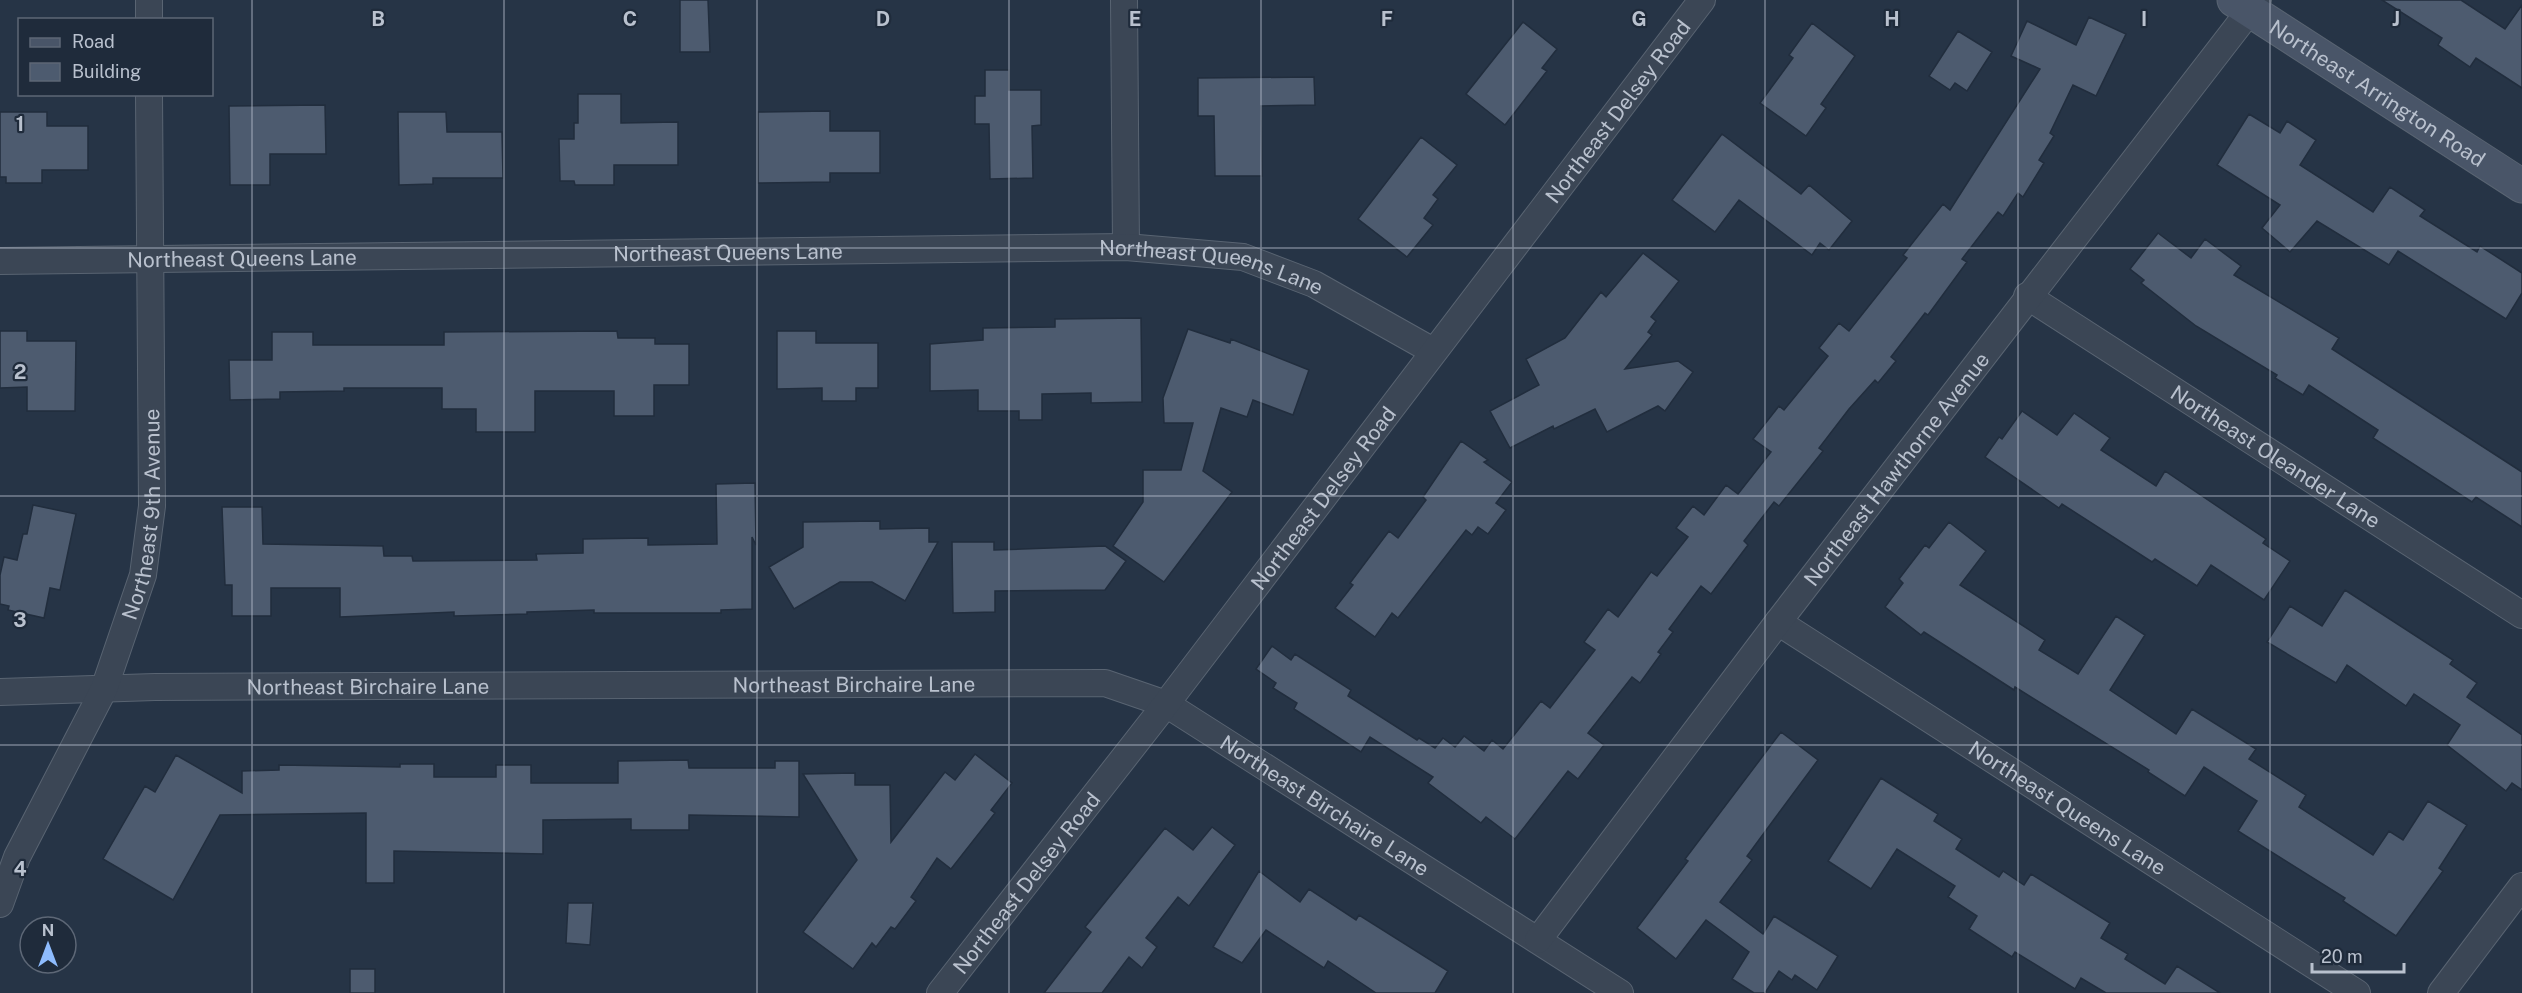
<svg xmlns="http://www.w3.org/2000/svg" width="2522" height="993" font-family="'Public Sans',sans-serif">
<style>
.building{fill:#4d5b6f;stroke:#212d3d;stroke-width:1.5}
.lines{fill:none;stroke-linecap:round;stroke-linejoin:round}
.street-casing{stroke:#596472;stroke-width:28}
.secondary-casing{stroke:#596472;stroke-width:35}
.street{stroke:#3b4655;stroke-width:26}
.secondary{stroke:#495568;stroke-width:33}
.grid{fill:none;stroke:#b9c1ce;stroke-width:1.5;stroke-opacity:0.55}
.labels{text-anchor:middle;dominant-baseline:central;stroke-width:4.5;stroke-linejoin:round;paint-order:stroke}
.street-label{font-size:21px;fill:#b9c1ce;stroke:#1f2b3b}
.grid-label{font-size:20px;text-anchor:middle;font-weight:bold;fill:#b9c1ce;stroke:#1f2b3b;stroke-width:4.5;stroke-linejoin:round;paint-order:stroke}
</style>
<rect width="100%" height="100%" fill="#263446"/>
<path class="building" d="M680,0H708L710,52H680Z
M2382,0H2461L2505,29L2522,5V88L2476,58L2470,67L2438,45L2442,38Z
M2089,17L2126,34L2096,96L2073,85L2050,133L2054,136L2039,160L2044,163L2023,197L2018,193L2003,216L1998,212L1962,259L1967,262L1928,315L1925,313L1891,357L1896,361L1878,383L1875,380L1849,409L1819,448L1823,451L1779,506L1774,502L1744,541L1748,545L1711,594L1701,586L1669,629L1673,632L1658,652L1661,654L1640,683L1632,677L1588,733L1604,745L1578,779L1568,771L1515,839L1486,817L1481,823L1428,783L1433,777L1370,737L1361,752L1294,709L1297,703L1273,688L1276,683L1256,669L1272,646L1291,660L1295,654L1351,690L1348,696L1417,740L1419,738L1435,748L1443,738L1455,747L1464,736L1484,751L1492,740L1503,749L1541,701L1550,708L1595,650L1584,642L1608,609L1618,617L1651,572L1657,576L1688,537L1676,528L1693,506L1704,515L1726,485L1738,494L1771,452L1753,439L1779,406L1784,410L1828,356L1819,348L1839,323L1849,331L1907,258L1903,255L1943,204L1950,210L2040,69L2011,56L2027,21L2076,45Z
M1523,22L1557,49L1542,68L1547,71L1505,125L1466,94Z
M1812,23L1855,56L1821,104L1826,108L1806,136L1760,103L1793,58L1789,55Z
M1958,31L1992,52L1967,91L1955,83L1950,90L1929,76Z
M985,70H1009V90H1041V125L1032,126L1033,178L990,179L989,124H975V96H985Z
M1314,77L1315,105L1261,106L1262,176H1215L1214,116H1198V78Z
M578,94H621V123L678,122V165H614V185H575L574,181H560L559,139H574V123H578Z
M325,105L326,154H270V185H230L229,106Z
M830,111V131H880V173H830V182L758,183V112Z
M0,112H47V126H88V170H42V183H6V177H0Z
M398,112H446L447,132H502L503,178H433V184L399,185Z
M2249,114L2280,133L2287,121L2316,140L2300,165L2373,212L2390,187L2425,210L2420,216L2477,252L2480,246L2522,273V293L2506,319L2398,251L2389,265L2317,221L2290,252L2262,228L2280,205L2217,165Z
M1722,134L1801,194L1809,185L1852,221L1829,250L1820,243L1812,255L1739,200L1715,232L1672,200Z
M1421,137L1457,165L1433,195L1438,199L1424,218L1433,225L1407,257L1358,219Z
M2158,233L2191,258L2205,239L2241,266L2234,275L2339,338L2332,349L2522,472V527L2476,497L2472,502L2373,438L2378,430L2309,385L2303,395L2275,378L2277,375L2196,326L2141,283L2144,280L2130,269Z
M1643,253L1679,281L1651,317L1656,321L1648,332L1652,335L1625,369L1678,361L1693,372L1665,411L1658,406L1607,432L1595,409L1554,429L1553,426L1510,448L1490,411L1539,385L1526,359L1565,338L1601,292L1606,297Z
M1141,318L1142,402L1091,403V393L1042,394V420H1019V411H978V390L930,391V344L983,340V328L1055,327V319Z
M1188,329L1230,343L1231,339L1309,370L1293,415L1253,400L1247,417L1221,408L1203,471L1232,492L1164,582L1113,546L1143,502V470H1181L1193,423H1164L1163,398Z
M0,331H27V341H76L75,411H27V387L0,388Z
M617,331L618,338H655V344H689V385H654V416H614V391H535V432H476V409H442V388H344V391L280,392V399L230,400L229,360H272V332H313V345H444V332Z
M777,331H816V343H878V388H856V401H822V388L777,389Z
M2022,411L2057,435L2074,413L2110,438L2101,450L2156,486L2165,471L2266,539L2263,543L2290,561L2264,600L2211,565L2197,586L2155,559L2152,562L2062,504L2059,508L1985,457L1999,437L2002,439Z
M1461,441L1488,460L1484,462L1512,482L1496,503L1506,510L1488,534L1478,527L1472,535L1466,530L1398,618L1392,613L1375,637L1335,608L1353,585L1350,583L1389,531L1398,538L1426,500L1423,497Z
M755,483L756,545L752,537V609L721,610V613H594V610L527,612V614L454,616V612L340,617V588H271V616H232V585H225L222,507H262L263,544L383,546L384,556H412L413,561L537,560L536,554L583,553V539L648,538V545L717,544L716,484Z
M33,505L76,514L60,590L50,588L44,618L8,610L9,606L0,604V575L4,557L17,560L23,534H27Z
M880,521V529L929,528V542H938L905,601L872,582H840L794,609L769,567L803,547V522Z
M1949,522L1986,551L1960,585L2045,640L2039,650L2078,674L2116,616L2145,635L2110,690L2176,734L2192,709L2256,749L2249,759L2306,795L2299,807L2373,855L2389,831L2403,840L2428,801L2467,825L2439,868L2443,871L2396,936L2343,901L2345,898L2238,831L2257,801L2204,767L2185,796L2148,772L2149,770L2015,687L2014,690L1924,632L1921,635L1885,607L1903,583L1899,579L1925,545L1929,548Z
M952,542H994V550L1105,546L1126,561L1105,590L995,591V612L953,613Z
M2345,590L2453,660L2450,664L2477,683L2467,697L2522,735V790L2512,783L2506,791L2447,745L2460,725L2414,694L2406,706L2347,665L2336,683L2267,642L2290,606L2322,626Z
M1781,732L1818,760L1747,856L1752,860L1720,902L1763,934L1774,916L1838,956L1817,990L1795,975L1792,980L1779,971L1765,993H1754L1732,979L1749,952L1706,920L1676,959L1637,928L1688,861L1685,859Z
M975,754L1012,783L991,810L995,813L951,869L937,858L911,897L916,901L895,929L891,927L876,947L872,943L853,969L803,932L857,860L803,774L855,773V785H890L891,842L945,772L955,780Z
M176,755L242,793V771L279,770V765L400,767V764H434V777H496V765H531V783H618V761L688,760L689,768H775V761H799V817L689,815V830H631V819L543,820V854L394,851V883H366V813L220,815L173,900L103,859L145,786L155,792Z
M1881,778L1938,814L1934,821L1962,839L1956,849L1999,877L2003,871L2024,885L2031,874L2110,923L2101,938L2128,954L2125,959L2165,984L2177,966L2220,993H2106L2081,978L2075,989L2015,952L2012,957L1969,929L1977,916L1948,897L1955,886L1897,849L1871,889L1828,861Z
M1212,827L1235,845L1189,906L1178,897L1146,938L1157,947L1142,968L1129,957L1102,993H1044L1091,932L1085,927L1165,828L1193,850Z
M1259,871L1300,902L1309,889L1356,920L1359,915L1448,971L1435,993H1376L1328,961L1324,968L1266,930L1242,963L1213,947Z
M568,903H593L590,945L566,943Z
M350,969H375V993H350Z"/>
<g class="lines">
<g class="street-casing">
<g id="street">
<path d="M149,0V20"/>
<path d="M1124,0L1126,247"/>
<path id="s1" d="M0,261L1126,247L1243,257L1314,284L1433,351"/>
<path id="s2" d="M2027,296L2522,615"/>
<path id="s3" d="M1778,622L2357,993"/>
<path id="s4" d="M0,692L155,687L1105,683L1166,704L1620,993"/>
<path id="s5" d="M0,904L17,857L104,689L143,575L152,506L149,94"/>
<path id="s6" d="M1538,940L1778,622L2258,0"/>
<path id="s7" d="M940,993L1166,704L1702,0"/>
<path d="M2441,993L2522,886"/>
</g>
</g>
<g class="secondary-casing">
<g id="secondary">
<path id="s8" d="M2234,0L2522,186"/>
</g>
</g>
<use href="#street" class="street"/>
<use href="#secondary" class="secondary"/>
</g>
<path class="grid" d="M252,0V993M504,0V993M757,0V993M1009,0V993M1261,0V993M1513,0V993M1765,0V993M2018,0V993M2270,0V993M0,248H2522M0,496H2522M0,745H2522"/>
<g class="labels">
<g class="street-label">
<text stroke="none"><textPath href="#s8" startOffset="171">Northeast Arrington Road</textPath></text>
<text stroke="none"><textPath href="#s7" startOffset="1112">Northeast Delsey Road</textPath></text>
<text stroke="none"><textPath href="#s1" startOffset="728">Northeast Queens Lane</textPath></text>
<text stroke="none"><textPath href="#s1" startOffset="242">Northeast Queens Lane</textPath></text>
<text stroke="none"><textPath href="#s1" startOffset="1214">Northeast Queens Lane</textPath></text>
<text stroke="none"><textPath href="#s2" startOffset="296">Northeast Oleander Lane</textPath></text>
<text stroke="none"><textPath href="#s6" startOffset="592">Northeast Hawthorne Avenue</textPath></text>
<text stroke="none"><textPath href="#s7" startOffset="626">Northeast Delsey Road</textPath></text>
<text stroke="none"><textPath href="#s5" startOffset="420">Northeast 9th Avenue</textPath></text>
<text stroke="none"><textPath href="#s4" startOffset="854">Northeast Birchaire Lane</textPath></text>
<text stroke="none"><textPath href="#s4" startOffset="368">Northeast Birchaire Lane</textPath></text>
<text stroke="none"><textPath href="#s4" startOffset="1358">Northeast Birchaire Lane</textPath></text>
<text stroke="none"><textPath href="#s3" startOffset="344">Northeast Queens Lane</textPath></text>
<text stroke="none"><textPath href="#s7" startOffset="140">Northeast Delsey Road</textPath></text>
</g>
</g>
<g class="grid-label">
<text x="378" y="26">B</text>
<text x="630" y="26">C</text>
<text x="883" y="26">D</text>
<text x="1135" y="26">E</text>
<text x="1387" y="26">F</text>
<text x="1639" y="26">G</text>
<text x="1892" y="26">H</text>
<text x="2144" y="26">I</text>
<text x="2396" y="26">J</text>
<text x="20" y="131">1</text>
<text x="20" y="379">2</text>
<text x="20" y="627">3</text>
<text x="20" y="876">4</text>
</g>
<rect x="18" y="18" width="195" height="78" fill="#1f2b3b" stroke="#5d6776" stroke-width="1.5"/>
<rect x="30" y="38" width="30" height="9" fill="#495568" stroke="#5d6776" stroke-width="1.5"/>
<text x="72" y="48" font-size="18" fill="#b9c1ce">Road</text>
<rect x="30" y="63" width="30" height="18" fill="#4d5b6f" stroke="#5d6776" stroke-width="1.5"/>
<text x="72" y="78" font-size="18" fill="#b9c1ce">Building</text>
<g transform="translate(48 945)"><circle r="28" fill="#1f2b3b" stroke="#5d6776" stroke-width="1.5"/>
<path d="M0-4.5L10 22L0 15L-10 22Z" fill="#8ebcfe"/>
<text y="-9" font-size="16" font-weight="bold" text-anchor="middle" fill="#b9c1ce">N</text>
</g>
<path d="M2312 963v9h92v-9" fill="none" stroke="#b9c1ce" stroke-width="3"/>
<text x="2321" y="963" font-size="18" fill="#b9c1ce" stroke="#1f2b3b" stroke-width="4.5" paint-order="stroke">20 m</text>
</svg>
